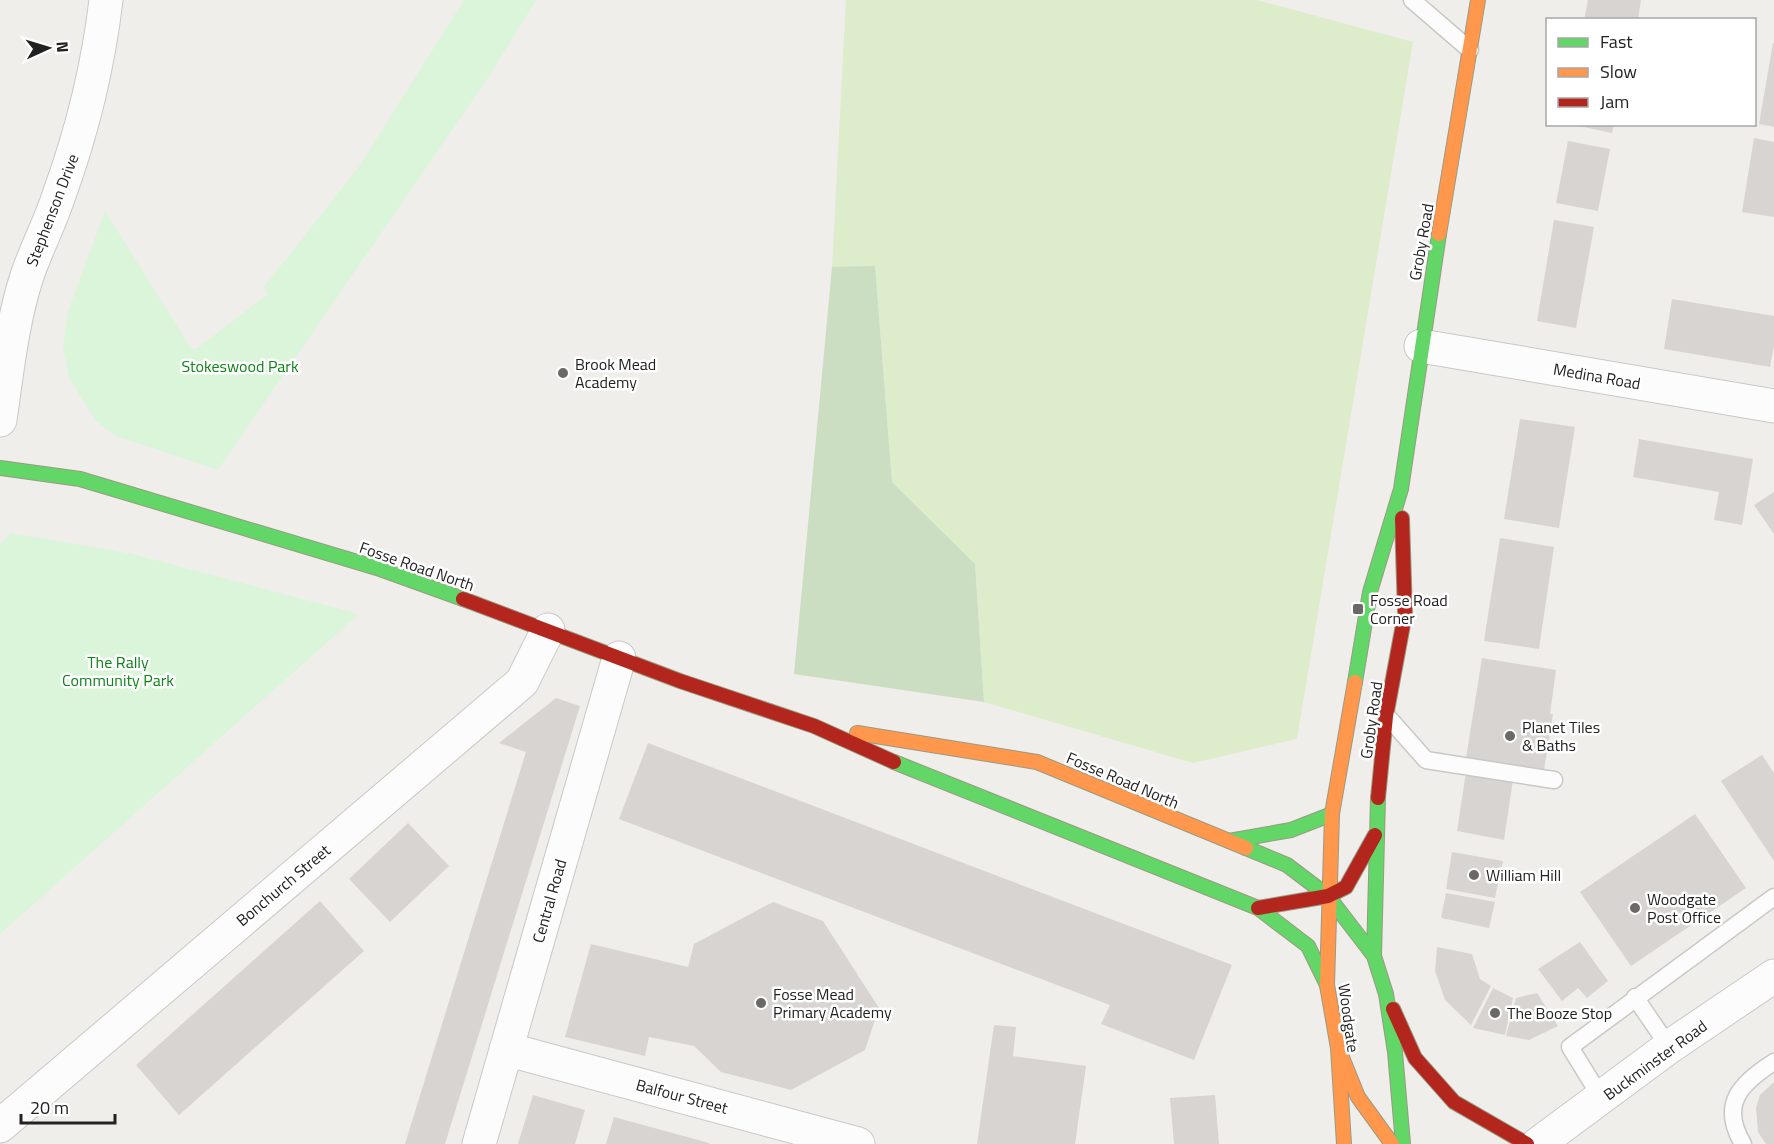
<svg xmlns="http://www.w3.org/2000/svg" width="1774" height="1144" font-family="'Titillium Web',sans-serif">
<style>
.grass{fill:#ddeccb}
.forest{fill:#cbdec1}
.park{fill:#daf5da}
.building{fill:#d7d4d2}
.lines{fill:none;stroke-linecap:round;stroke-linejoin:round}
.lane-casing{stroke:#c9c8c7;stroke-width:19}
.street-casing{stroke:#c9c8c7;stroke-width:35}
.fast-casing{stroke:#999a82;stroke-width:16}
.slow-casing{stroke:#999a82;stroke-width:16}
.jam-casing{stroke:#999a82;stroke-width:16}
.lane{stroke:#fdfcfc;stroke-width:16}
.street{stroke:#fdfcfc;stroke-width:33}
.fast{stroke:#63d668;stroke-width:14}
.slow{stroke:#ff974d;stroke-width:14}
.jam{stroke:#b3261e;stroke-width:14}
.poi-dot{fill:#6a6968;stroke:#fff;stroke-width:2}
.labels{text-anchor:middle;dominant-baseline:central;stroke-width:5;stroke-linejoin:round;paint-order:stroke}
.street-label{font-size:16px;fill:#222;stroke:#fff}
.poi-label{font-size:16px;fill:#222;stroke:#fff;text-anchor:start}
.park-label{font-size:16px;fill:#0c8416;stroke:#fff}
</style>
<rect width="100%" height="100%" fill="#f0eeeb"/>
<path class="grass" d="M846,0H1257L1413,42L1297,739L1193,763L984,702L975,564L892,482L875,267H832Z"/>
<path class="forest" d="M875,266L892,482L975,564L984,702L794,674L832,267Z"/>
<path class="park" d="M464,0H536L490,75L218,470L114,435L96,421L69,378L63,348L68,311L105,211L191,348L196,349L268,294L264,287L358,168Z
M11,533L133,554L359,614L0,934V544Z"/>
<path class="building" d="M1588,0H1641L1638,20H1584Z
M1773,43H1774V127L1759,124Z
M1570,124H1614L1612,133Z
M1754,138L1774,142V217L1742,212Z
M1568,141L1610,149L1598,211L1556,203Z
M1554,220L1594,227L1576,328L1537,321Z
M1672,299L1774,316V346L1770,367L1664,349Z
M1520,419L1575,427L1559,528L1504,519Z
M1639,439L1753,459L1742,525L1714,520L1719,492L1633,477Z
M1774,492V534L1754,505Z
M1500,538L1554,547L1539,649L1484,641Z
M1482,658L1556,670L1550,714H1553L1544,770L1466,758Z
M556,698L580,706L445,1144H405L526,752L499,743Z
M648,743L1232,965L1194,1060L1101,1024L1110,1005L619,819Z
M1762,755L1774,773V861L1721,781Z
M1466,772L1513,780L1504,840L1457,831Z
M1695,814L1746,888L1631,966L1580,892Z
M408,823L449,866L390,922L349,879Z
M1452,852L1503,861L1495,898L1446,889Z
M1446,893L1495,902L1489,928L1441,918Z
M320,901L364,951L179,1115L136,1065Z
M773,902L823,921L879,1008L865,1050L791,1090L721,1072L694,1046L649,1037L645,1056L565,1037L591,944L688,967L694,944Z
M1580,942L1608,981L1587,998L1578,988L1562,1001L1538,969Z
M1437,947L1472,954L1480,979L1491,986L1471,1025L1445,1000L1435,971Z
M1493,988L1513,998L1505,1035L1473,1028Z
M1537,993L1558,1026L1529,1040L1506,1036L1516,998Z
M994,1025L1016,1027L1013,1056L1086,1066L1075,1144H977Z
M1774,1082V1144H1766L1758,1132L1756,1108L1760,1095Z
M533,1095L585,1110L575,1144H518Z
M1215,1095L1219,1144H1174L1170,1098Z
M614,1117L709,1143V1144H606Z"/>
<g class="lines">
<g class="lane-casing">
<path id="lane" d="M1412,0L1470,50
M1387,716L1426,760L1554,780
M1635,997L1669,1047
M1602,1099L1570,1047L1774,897
M1743,1144C1719,1104 1741,1083 1774,1062"/>
</g>
<g class="street-casing">
<path id="street" d="M1421,346L1774,406
M0,420C7,372 12,322 27,276C36,249 50,223 59,195C82,132 98,67 106,0
M506,1049L858,1144
M0,1126L522,682L548,630
M479,1144L619,658
M1538,1144L1669,1047L1774,976"/>
</g>
<g class="fast-casing">
<path id="fast" d="M0,468L80,479L377,568L463,599
M1355,682L1370,592L1401,489L1439,234
M894,762L1258,908L1308,946L1327,985
M1378,798L1374,956L1386,994L1395,1052L1403,1144
M1229,841L1291,830L1332,814
M1246,848L1287,865L1328,896L1374,956"/>
</g>
<g class="slow-casing">
<path id="slow" d="M1439,234L1478,0
M857,733L1037,762L1246,848
M1341,1055L1358,1097L1392,1144
M1344,1144L1338,1048L1327,985L1332,814L1355,682"/>
</g>
<g class="jam-casing">
<path id="jam" d="M463,599L680,681L814,726L894,762
M1378,798L1386,716L1405,614L1402,518
M1258,908L1328,896L1346,887L1375,835
M1393,1009L1415,1058L1454,1102L1527,1144"/>
</g>
<use href="#lane" class="lane"/>
<use href="#street" class="street"/>
<use href="#fast" class="fast"/>
<use href="#slow" class="slow"/>
<use href="#jam" class="jam"/>
</g>
<g class="poi-dot">
<circle cx="563" cy="373" r="6"/>
<rect x="1352" y="603" width="12" height="12" rx="3"/>
<circle cx="1510" cy="736" r="6"/>
<circle cx="1474" cy="875" r="6"/>
<circle cx="1635" cy="908" r="6"/>
<circle cx="761" cy="1003" r="6"/>
<circle cx="1495" cy="1013" r="6"/>
</g>
<g class="labels">
<g class="street-label">
<text transform="translate(52 210) rotate(-69)">Stephenson Drive</text>
<text transform="translate(1421 242) rotate(-80)">Groby Road</text>
<text transform="translate(1597 376) rotate(10)">Medina Road</text>
<text transform="translate(417 566) rotate(19)">Fosse Road North</text>
<text transform="translate(1371 720) rotate(-82)">Groby Road</text>
<text transform="translate(1123 780) rotate(23)">Fosse Road North</text>
<text transform="translate(283 885) rotate(-40)">Bonchurch Street</text>
<text transform="translate(549 901) rotate(-74)">Central Road</text>
<text transform="translate(1349 1018) rotate(82)">Woodgate</text>
<text transform="translate(1655 1060) rotate(-36)">Buckminster Road</text>
<text transform="translate(682 1096) rotate(15)">Balfour Street</text>
</g>
<g class="poi-label">
<text x="575" y="364">Brook Mead<tspan x="575" dy="18">Academy</tspan></text>
<text x="1370" y="600">Fosse Road<tspan x="1370" dy="18">Corner</tspan></text>
<text x="1522" y="727">Planet Tiles<tspan x="1522" dy="18">&amp; Baths</tspan></text>
<text x="1486" y="875">William Hill</text>
<text x="1647" y="899">Woodgate<tspan x="1647" dy="18">Post Office</tspan></text>
<text x="773" y="994">Fosse Mead<tspan x="773" dy="18">Primary Academy</tspan></text>
<text x="1507" y="1013">The Booze Stop</text>
</g>
<g class="park-label">
<text x="240" y="366">Stokeswood Park</text>
<text x="118" y="662">The Rally<tspan x="118" dy="18">Community Park</tspan></text>
</g>
</g>
<rect x="1546" y="18" width="210" height="108" fill="#ffffff" stroke="#a7a7a7" stroke-width="1.5"/>
<rect x="1558" y="38" width="30" height="9" fill="#63d668" stroke="#a7a7a7" stroke-width="1.5"/>
<text x="1600" y="48" font-size="18" fill="#222222">Fast</text>
<rect x="1558" y="68" width="30" height="9" fill="#ff974d" stroke="#a7a7a7" stroke-width="1.5"/>
<text x="1600" y="78" font-size="18" fill="#222222">Slow</text>
<rect x="1558" y="98" width="30" height="9" fill="#b3261e" stroke="#a7a7a7" stroke-width="1.5"/>
<text x="1600" y="108" font-size="18" fill="#222222">Jam</text>
<g transform="translate(48 48) rotate(86)" stroke="#ffffff" stroke-width="4.5" paint-order="stroke">
<path d="M0-4.5L10 22L0 15L-10 22Z" fill="#222222"/>
<text y="-9" font-size="16" font-weight="bold" text-anchor="middle" fill="#222222">N</text>
</g>
<path d="M21 1114v9h94v-9" fill="none" stroke="#222222" stroke-width="3"/>
<text x="30" y="1114" font-size="18" fill="#222222" stroke="#ffffff" stroke-width="4.5" paint-order="stroke">20 m</text>
</svg>
